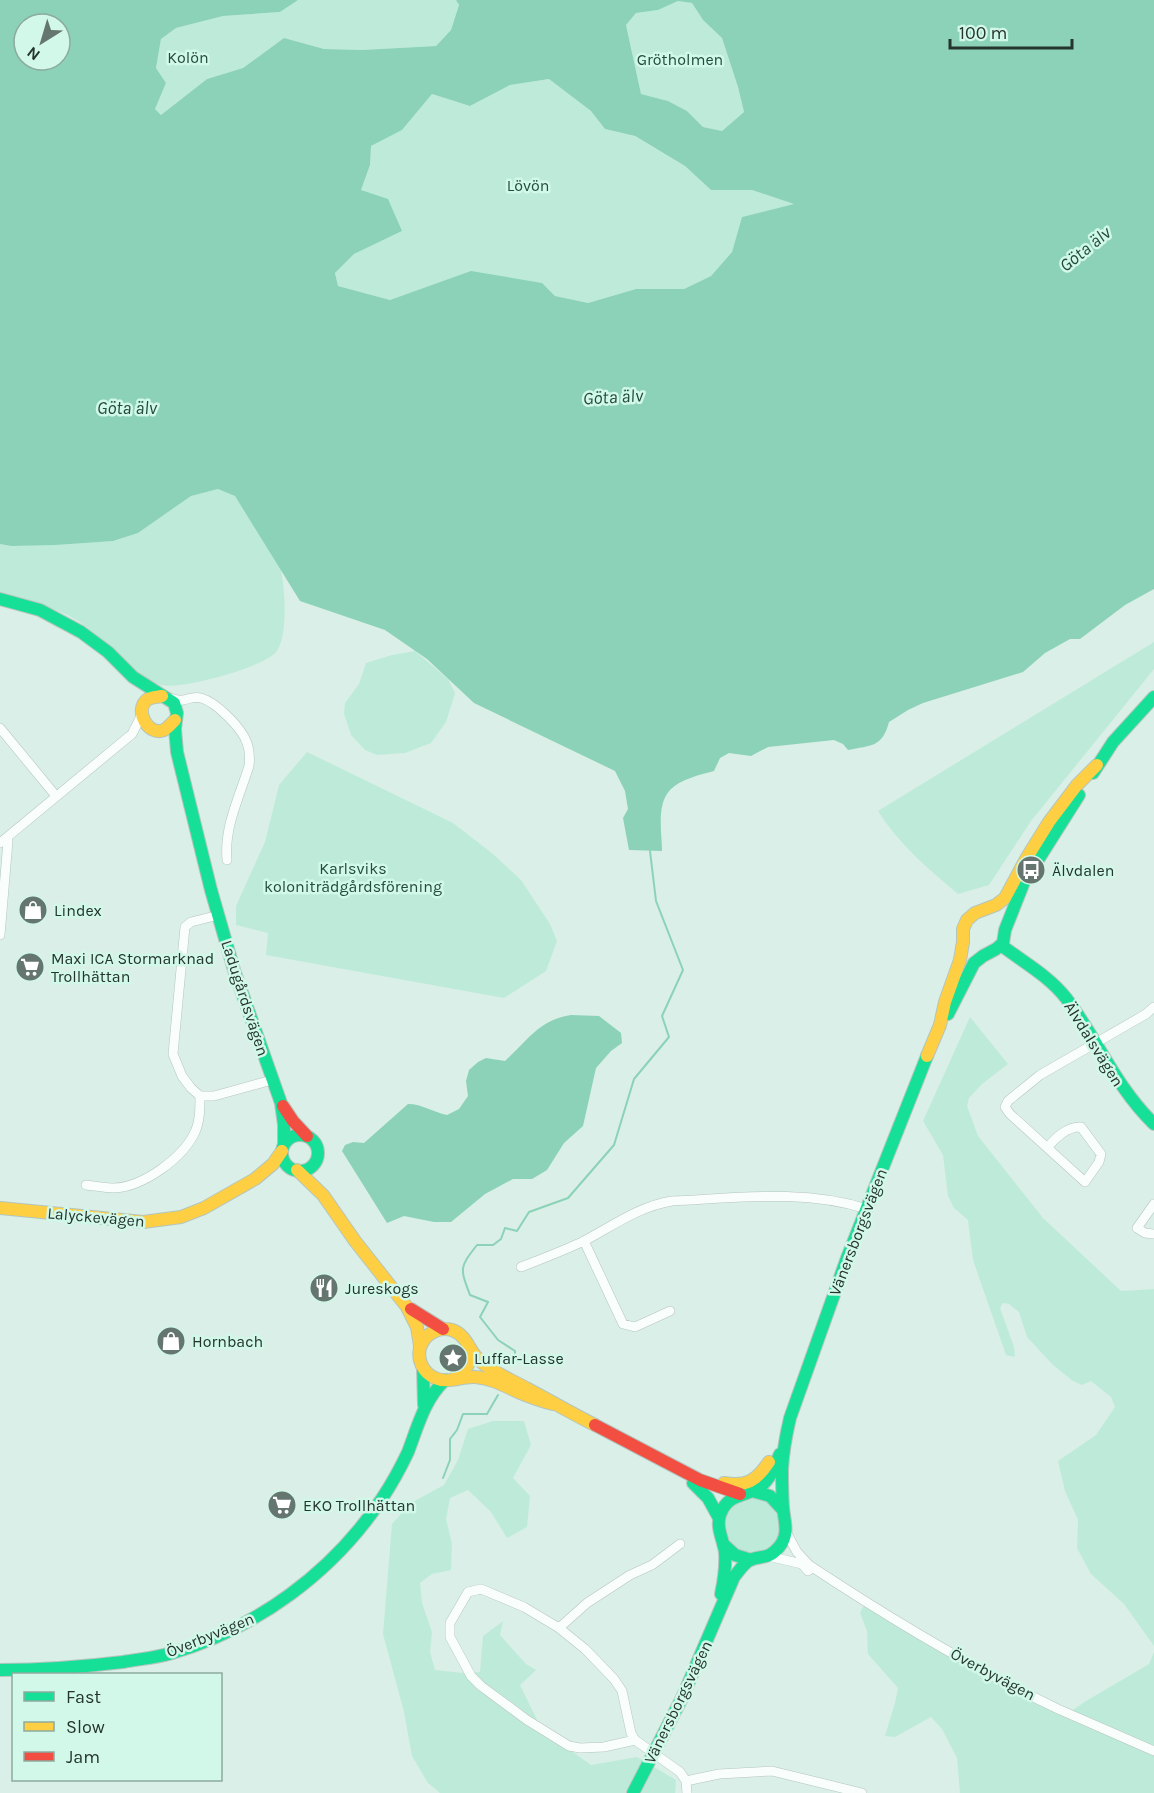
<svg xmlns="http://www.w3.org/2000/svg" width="1154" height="1793" font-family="Karla,sans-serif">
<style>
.green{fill:#beebd9}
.water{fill:#8bd2b8;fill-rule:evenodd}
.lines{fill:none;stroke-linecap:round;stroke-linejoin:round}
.stream{stroke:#8bd2b8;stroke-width:2}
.street-casing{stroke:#b4c5be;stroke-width:10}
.fast-casing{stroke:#b4c5be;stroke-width:14}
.slow-casing{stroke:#b4c5be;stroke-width:14}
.jam-casing{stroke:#b4c5be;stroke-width:14}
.street{stroke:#f9fdfb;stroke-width:9}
.fast{stroke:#16e098;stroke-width:12}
.slow{stroke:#ffcf43;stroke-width:12}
.jam{stroke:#f24e42;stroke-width:12}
.labels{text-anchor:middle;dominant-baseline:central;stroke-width:5;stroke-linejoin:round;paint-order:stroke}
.park-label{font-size:16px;fill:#234c3e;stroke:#d1f8e8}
.poi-label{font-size:16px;fill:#26342e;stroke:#d1f8e8;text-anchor:start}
.street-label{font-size:16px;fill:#26342e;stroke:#d1f8e8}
.water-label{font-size:18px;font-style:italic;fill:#214a3c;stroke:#d1f8e8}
</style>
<rect width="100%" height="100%" fill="#daefe7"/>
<path class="green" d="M298,0H456L459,5L451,30L436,46L362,50L324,49L284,38L243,68L207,79L161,115L155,109L166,83L156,68L161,39L176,28L223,16L280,12Z
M678,1L692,3L703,20L722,38L738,87L744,112L722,131L703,127L687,111L668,101L641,94L626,25L636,13L658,10Z
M549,79L591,111L605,129L634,136L685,166L711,190H752L795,204L742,217L732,252L711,276L684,289H636L588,303L555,296L541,283L471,272L390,300L338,286L335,273L354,254L402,231L361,190L370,165L371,146L402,130L432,94L470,106L510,85Z
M218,489C223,491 231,493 235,496C239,500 280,565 281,570C285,588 289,642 274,654C259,668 181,690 161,685C137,678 101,636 78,621C56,607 25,600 0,594V544L11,546L113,541L138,533L191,496Z
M1154,642V669L1031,821L989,885L958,894C928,869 898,843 878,811Z
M415,651L448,679L455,693L446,722L431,743L405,753L377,755L365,750L351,735L344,714L345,703L359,684L366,663L392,655Z
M307,752L453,823L493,854L521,880L550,924L557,941L546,971L504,998L266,955L268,933L236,925V906L265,842L279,785Z
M970,1017L1008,1064L982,1084L969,1098L967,1106L978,1136L1043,1218L1121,1291L1154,1289V1646L1124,1604L1091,1574L1077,1548L1078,1520L1065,1491L1058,1461L1096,1435L1115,1407L1111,1397L1091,1381L1082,1385L1073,1381L1053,1365L1027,1337L1019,1312L1009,1304L1003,1303L1000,1308L1014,1347L1015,1357L1006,1355L973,1260L968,1220L954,1208L948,1196L943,1155L923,1121Z
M493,1421H524L531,1445L513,1478L530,1496L527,1527L507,1538L491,1512L468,1490L450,1498L446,1519L452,1544L451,1570L432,1574L420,1583L422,1603L432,1632L430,1652L435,1670L463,1673L480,1672L483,1636L503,1621L500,1635L526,1664L536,1670L520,1685L539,1724L570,1750L591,1765L637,1757L676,1780L675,1793H440L428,1783L412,1756L404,1712L383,1634L392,1524L411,1503L444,1485L458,1460L468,1429Z
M724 1526a29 29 0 1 1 58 0a29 29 0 1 1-58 0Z
M864,1605L1064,1716L1086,1701L1149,1664L1154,1652V1793H960L957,1758L942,1729L931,1717L895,1737L885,1736L895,1703L898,1688L868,1654L867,1631L860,1613Z"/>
<path class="water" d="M0,0H298L280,12L223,16L176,28L161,39L156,68L166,83L155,109L161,115L207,79L243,68L284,38L324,49L362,50L436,46L451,30L459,5L456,0H1154V589L1125,605L1080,639H1070L1045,653L1023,672L923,703L908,710L889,722C882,748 871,745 848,750L843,744L834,740L768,747L751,756L729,753L720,758L714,771C700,775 680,779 670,790C656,805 662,833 662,851L629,850L623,818L628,809L625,791L615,771L474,703L427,659L385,630L300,601L235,496L218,489L191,496L138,533L113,541L55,545L11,546L0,544ZM678,1L692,3L703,20L722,38L738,87L744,112L722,131L703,127L687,111L668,101L641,94L626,25L636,13L658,10ZM24,24H60V60H24ZM549,79L591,111L605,129L635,136L685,166L711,190H752L794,204L742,217L732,252L711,276L684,289H636L588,303L555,296L542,283L471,271L390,300L338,286L335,273L354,254L402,231L388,199L361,190L370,165L371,146L402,130L432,94L470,106L510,85Z
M571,1015L599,1016L621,1033L622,1043L611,1051L596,1068L583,1126L564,1143L547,1170L532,1179H513L485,1194L451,1222H434L404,1216L387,1223L342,1151L345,1145L353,1142L364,1143L408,1104C422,1104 433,1112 447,1115L459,1109L468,1096L466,1081L469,1070L478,1062L486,1058L505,1061C527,1041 539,1020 571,1015Z"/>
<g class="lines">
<path class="stream" d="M515,1360V1351L498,1340L480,1317L488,1302L470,1295C460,1268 459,1268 477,1245H493L501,1239L505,1228L517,1231L529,1212L568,1198L614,1145L634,1079L669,1037L662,1016L683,970L656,901L650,851
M443,1478L450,1460V1439L457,1430L463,1414H487L498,1395"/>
<g class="street-casing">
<path id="street" d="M169,698C173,699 178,701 183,700C189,699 194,696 201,698C216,702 242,728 247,743C250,751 250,758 249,766C239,798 224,827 227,860
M0,728L56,796
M0,843L132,734L141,716
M0,935L8,841L6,838
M200,1096H214L272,1080
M1048,1147C1055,1138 1068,1126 1081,1127L1101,1154L1099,1162L1085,1182L1010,1114L1005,1107L1008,1101L1040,1075L1146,1014L1154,1007
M86,1185C95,1186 105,1188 114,1188C143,1187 183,1158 195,1132C200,1121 200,1108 200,1096L191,1088L182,1076L173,1054L185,927L191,922L219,915
M1154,1204L1137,1228L1145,1233L1154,1234
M584,1241L623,1324L635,1327L670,1311
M521,1267C542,1259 562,1251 582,1242C613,1226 637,1207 672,1201C737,1198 804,1189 867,1209
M786,1532L797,1552L809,1565C889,1618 972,1668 1058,1709C1090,1723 1122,1737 1154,1751
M768,1556L802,1564L808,1571
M559,1628L587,1603L630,1575L652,1565L680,1544
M635,1740L604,1747L580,1748L569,1746L527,1720L481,1686L471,1676L450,1637V1623L468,1592L481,1589L524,1607L559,1628L585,1649L614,1679L622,1691L631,1733L635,1740L680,1772L686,1781L687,1793
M686,1781L719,1774L772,1771L862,1793"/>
</g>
<g class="fast-casing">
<path id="fast" d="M0,599L40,610L81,632L108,652L133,677L174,703L177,713L175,729L177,752L211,890L234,970L281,1103L284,1125V1144
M1093,773L1113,742L1154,697
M1001,945C1023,962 1049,976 1066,998C1098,1040 1115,1086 1154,1124
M948,1014L974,963L983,956L996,949L1003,943L1005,930L1024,882L1079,795
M282 1153a18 18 0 1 1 36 0a18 18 0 1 1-36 0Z
M423,1368L424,1405
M693,1483L708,1498L719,1518
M752,1491L770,1496L783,1510
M723,1544L735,1555L751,1560
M721,1594C724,1580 726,1566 725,1552C723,1539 716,1528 720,1515C728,1492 745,1498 761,1486C771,1478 775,1465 780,1454
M0,1670C41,1670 82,1667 123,1662C139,1659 156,1658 172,1653C257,1628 332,1573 381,1500C391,1485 400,1469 408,1452C418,1426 424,1400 445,1380
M633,1793L682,1698L734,1577C739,1571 743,1564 750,1560C762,1555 768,1560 779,1547C790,1534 784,1521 783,1507C782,1494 782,1481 782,1469C783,1452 786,1435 790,1418L847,1258L927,1056"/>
</g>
<g class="slow-casing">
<path id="slow" d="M162,696C157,697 152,697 148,699C133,709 148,737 164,730C168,728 172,723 175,720
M927,1056L940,1025L945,1002L960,960L963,942V929L967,920L975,913L996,905L1005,898L1026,859L1049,822L1077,785L1097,765
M297,1170L323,1195L355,1241L407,1307L417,1327L420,1346
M0,1208L143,1222L181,1217L204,1208L255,1179L273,1164L282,1151
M456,1377L468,1365L470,1348
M553,1404C541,1401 530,1397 518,1392C505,1386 491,1378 475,1377C462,1376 448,1384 435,1378C423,1373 417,1360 420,1348C424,1334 439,1326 452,1330C467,1335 469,1351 479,1360C493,1373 510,1379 526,1388C549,1400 571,1413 595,1425
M724,1483C747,1487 756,1481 769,1462"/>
</g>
<g class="jam-casing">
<path id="jam" d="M283,1106L293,1121L307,1136
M411,1309L443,1329
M595,1425L700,1480L740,1494"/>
</g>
<use href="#street" class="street"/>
<use href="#fast" class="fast"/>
<use href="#slow" class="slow"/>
<use href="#jam" class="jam"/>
</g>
<defs>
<g id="bus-disc" transform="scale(1.5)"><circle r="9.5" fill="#65756f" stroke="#d1f8e8"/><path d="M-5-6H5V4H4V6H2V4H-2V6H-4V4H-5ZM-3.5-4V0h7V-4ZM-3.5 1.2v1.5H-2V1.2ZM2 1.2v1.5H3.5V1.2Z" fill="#fff"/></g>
<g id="shop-disc" transform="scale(1.5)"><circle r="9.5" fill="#65756f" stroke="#d1f8e8"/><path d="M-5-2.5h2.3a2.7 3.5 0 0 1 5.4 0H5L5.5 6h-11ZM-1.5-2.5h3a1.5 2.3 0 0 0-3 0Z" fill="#fff"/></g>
<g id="supermarket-disc" transform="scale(1.5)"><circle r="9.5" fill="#65756f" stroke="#d1f8e8"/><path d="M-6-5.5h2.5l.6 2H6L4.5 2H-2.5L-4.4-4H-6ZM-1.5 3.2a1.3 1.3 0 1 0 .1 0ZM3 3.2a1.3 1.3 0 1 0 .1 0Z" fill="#fff"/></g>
<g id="restaurant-disc" transform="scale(1.5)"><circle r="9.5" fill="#65756f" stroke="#d1f8e8"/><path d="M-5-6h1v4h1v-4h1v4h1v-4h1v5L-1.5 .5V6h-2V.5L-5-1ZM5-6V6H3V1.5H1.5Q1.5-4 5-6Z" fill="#fff"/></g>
<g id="sight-disc" transform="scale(1.5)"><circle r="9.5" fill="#65756f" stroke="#d1f8e8"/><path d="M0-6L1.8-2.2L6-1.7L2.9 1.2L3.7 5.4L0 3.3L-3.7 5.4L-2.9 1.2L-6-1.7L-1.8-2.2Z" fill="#fff"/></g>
</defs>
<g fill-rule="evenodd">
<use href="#bus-disc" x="1031" y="870"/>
<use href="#shop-disc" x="33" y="910"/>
<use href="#supermarket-disc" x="30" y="967"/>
<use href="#restaurant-disc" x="324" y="1288"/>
<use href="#shop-disc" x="171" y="1341"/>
<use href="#sight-disc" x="453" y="1358"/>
<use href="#supermarket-disc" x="282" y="1505"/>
</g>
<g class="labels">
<g class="park-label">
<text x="188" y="57">Kolön</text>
<text x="680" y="59">Grötholmen</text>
<text x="528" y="185">Lövön</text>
<text x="353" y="868">Karlsviks<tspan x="353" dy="18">koloniträdgårdsförening</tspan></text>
</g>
<g class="poi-label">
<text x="1052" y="870">Älvdalen</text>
<text x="54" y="910">Lindex</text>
<text x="51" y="958">Maxi ICA Stormarknad<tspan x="51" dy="18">Trollhättan</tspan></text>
<text x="345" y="1288">Jureskogs</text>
<text x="192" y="1341">Hornbach</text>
<text x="474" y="1358">Luffar-Lasse</text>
<text x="303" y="1505">EKO Trollhättan</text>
</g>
<g class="street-label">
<text transform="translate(245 998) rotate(72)">Ladugårdsvägen</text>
<text transform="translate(1094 1044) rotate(58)">Älvdalsvägen</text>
<text transform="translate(96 1217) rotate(5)">Lalyckevägen</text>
<text transform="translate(858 1232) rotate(-69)">Vänersborgsvägen</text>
<text transform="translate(210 1635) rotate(-22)">Överbyvägen</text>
<text transform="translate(993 1674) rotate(28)">Överbyvägen</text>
<text transform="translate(678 1702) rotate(-64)">Vänersborgsvägen</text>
</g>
<g class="water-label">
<text transform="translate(1085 249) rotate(-39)">Göta älv</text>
<text transform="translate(613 397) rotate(-3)">Göta älv</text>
<text x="127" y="408">Göta älv</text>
</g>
</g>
<rect x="12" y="1673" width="210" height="108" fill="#d1f8e8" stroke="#8daa9e" stroke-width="1.5"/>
<rect x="24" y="1692" width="30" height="9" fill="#16e098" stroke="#8daa9e" stroke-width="1.5"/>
<text x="66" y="1703" font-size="18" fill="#26342e">Fast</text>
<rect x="24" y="1722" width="30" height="9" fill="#ffcf43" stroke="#8daa9e" stroke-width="1.5"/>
<text x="66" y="1733" font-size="18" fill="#26342e">Slow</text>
<rect x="24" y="1752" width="30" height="9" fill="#f24e42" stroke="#8daa9e" stroke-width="1.5"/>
<text x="66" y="1763" font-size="18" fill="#26342e">Jam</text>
<g transform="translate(42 42) rotate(217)"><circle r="28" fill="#d1f8e8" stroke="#8daa9e" stroke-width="1.5"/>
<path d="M0-4.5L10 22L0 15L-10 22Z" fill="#65756f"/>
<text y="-9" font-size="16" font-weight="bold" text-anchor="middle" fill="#26342e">N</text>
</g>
<path d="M950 39v9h122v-9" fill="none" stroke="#26342e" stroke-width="3"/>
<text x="959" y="39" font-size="18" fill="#26342e" stroke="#d1f8e8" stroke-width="4.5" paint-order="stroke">100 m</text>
</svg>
